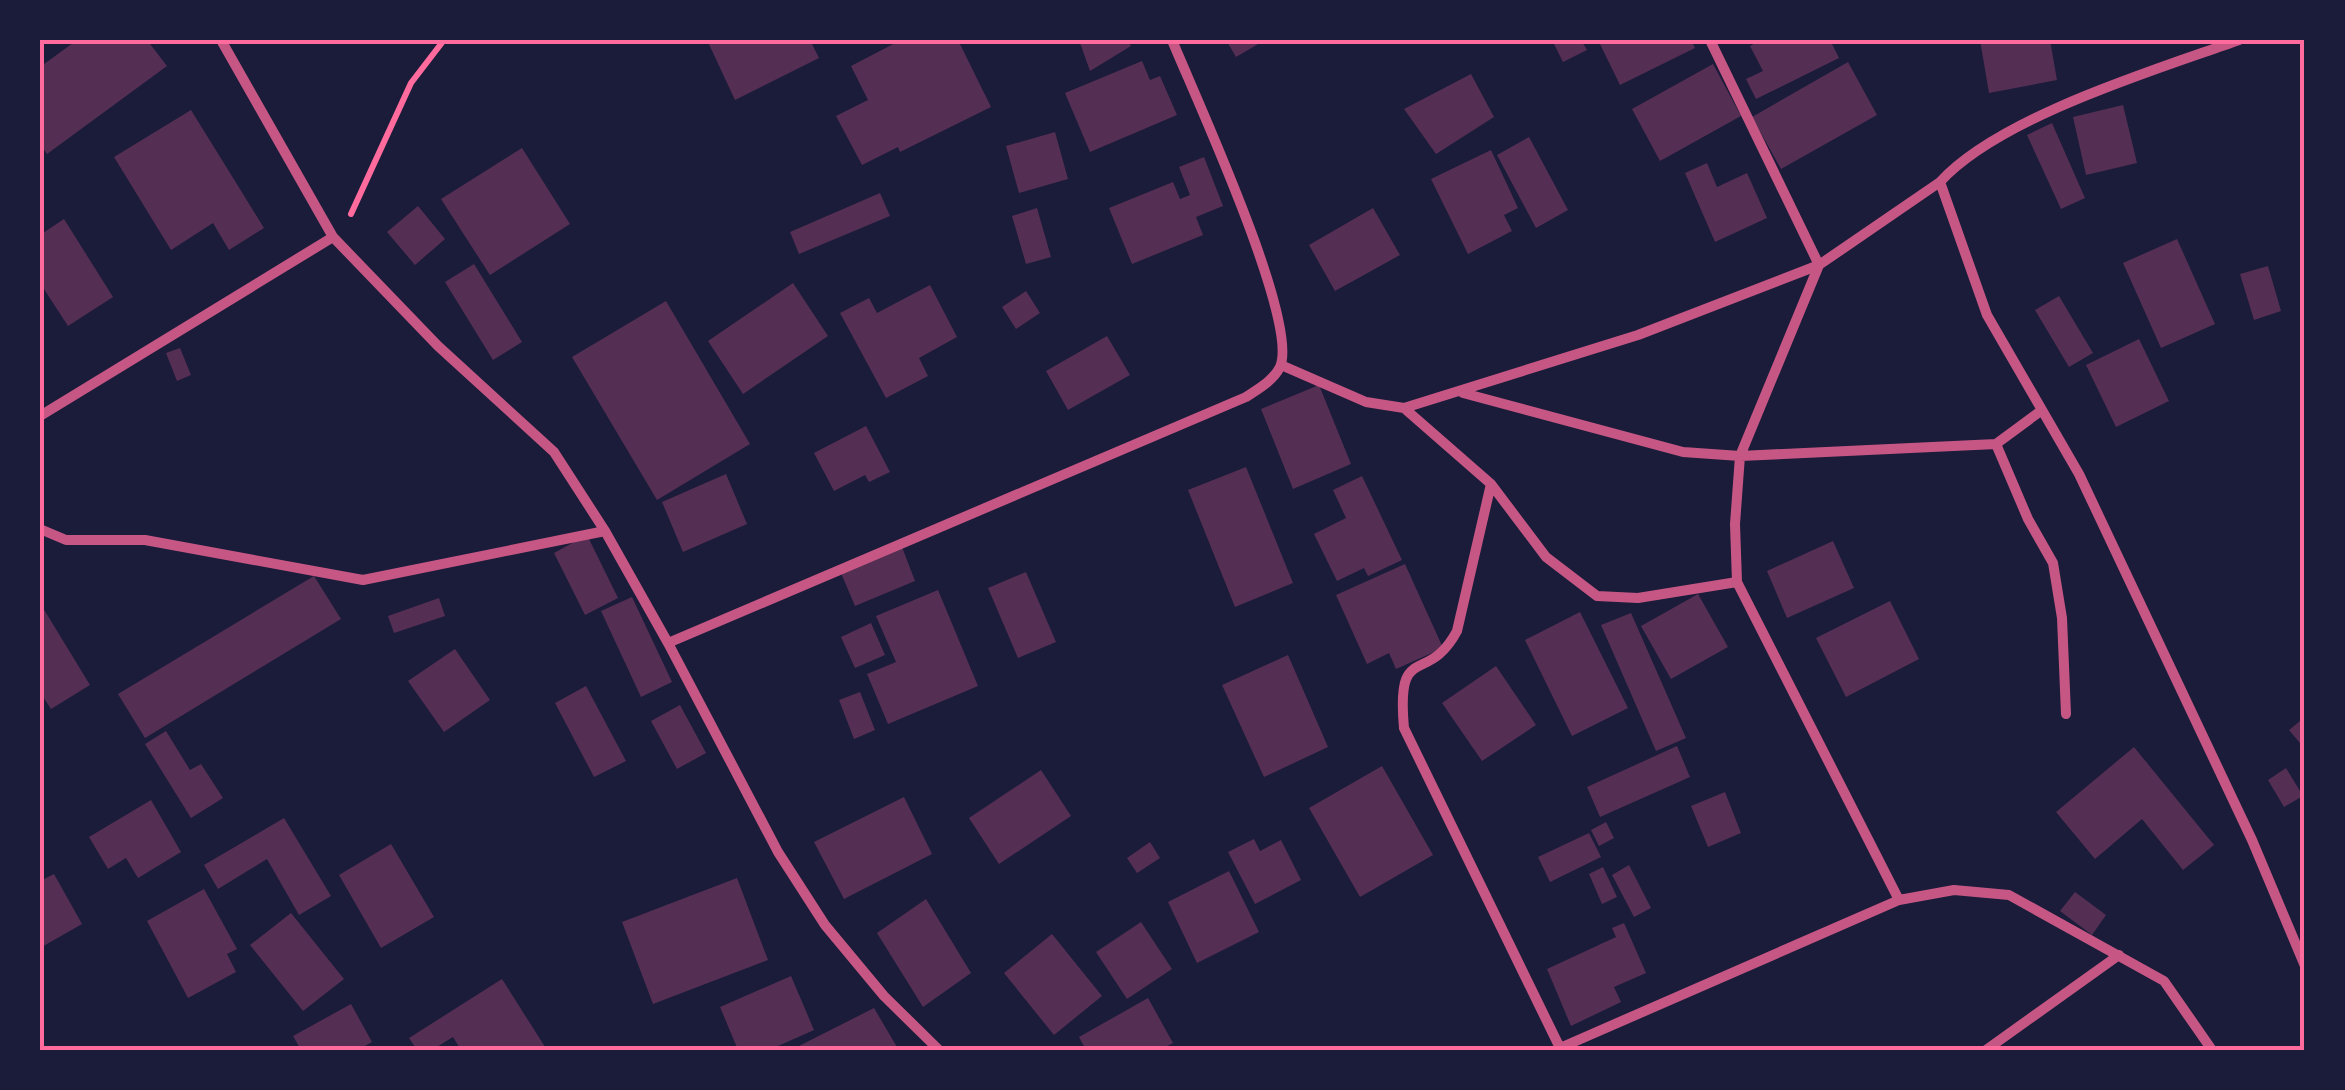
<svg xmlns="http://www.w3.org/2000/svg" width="2345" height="1090" font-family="Roboto,sans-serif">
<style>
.building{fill:#542f53}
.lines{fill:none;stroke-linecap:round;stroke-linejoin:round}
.path{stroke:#ff6b9d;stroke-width:6}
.minor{stroke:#c65784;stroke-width:10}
.neatline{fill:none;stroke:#ff6b9d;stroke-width:4}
</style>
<rect width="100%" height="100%" fill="#1b1b3a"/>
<path class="building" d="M77,40H147L167,66L47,154L40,144V67Z
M707,40H810L819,58L735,100Z
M901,40H958L991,107L900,152L898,147L862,165L836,116L868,100L851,66Z
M1079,40H1127L1131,46L1090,71Z
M1226,40H1265L1236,57Z
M1552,40H1581L1587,50L1563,62Z
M1598,40H1691L1695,48L1620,85Z
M1761,40H1830L1839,58L1756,99L1746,79L1763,71L1750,46Z
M1980,40H2050L2057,80L1989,93Z
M1142,61L1150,80L1160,76L1177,115L1090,152L1065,93Z
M1848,62L1877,115L1781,169L1752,117Z
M1713,64L1741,116L1660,161L1632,109Z
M1471,74L1494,117L1436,154L1404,109Z
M2123,105L2137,163L2086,175L2073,117Z
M191,110L264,228L229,250L213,223L171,250L114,157Z
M2052,123L2085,198L2061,209L2027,135Z
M1055,132L1068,179L1019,193L1006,146Z
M1529,137L1568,210L1536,228L1497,155Z
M522,148L570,224L490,275L441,199Z
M1491,150L1518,208L1504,215L1512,231L1468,254L1431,179Z
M1204,157L1223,206L1196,217L1203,235L1132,264L1109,208L1173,182L1180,199L1190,195L1179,167Z
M1707,163L1717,187L1747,173L1767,218L1715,242L1685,173Z
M880,193L890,216L799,254L790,232Z
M418,206L445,239L415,265L387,232Z
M1037,208L1051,257L1026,264L1012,216Z
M1373,208L1400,255L1335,291L1309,245Z
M64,219L113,297L68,326L40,283V235Z
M2177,239L2215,324L2161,348L2123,263Z
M474,264L522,342L493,360L445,282Z
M2268,266L2281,311L2254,320L2240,274Z
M793,283L828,336L743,394L708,341Z
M930,285L957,337L919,358L928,376L886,398L840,313L869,298L877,313Z
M1026,291L1040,313L1016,329L1002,307Z
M2059,296L2093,353L2069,367L2035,310Z
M666,301L750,444L657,500L572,357Z
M1107,336L1130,375L1068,410L1046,371Z
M2139,339L2169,401L2116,427L2086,365Z
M180,348L191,375L177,381L166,353Z
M1319,385L1351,464L1293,489L1261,409Z
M866,426L890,472L869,482L865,475L834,491L814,453Z
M1246,467L1293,583L1235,607L1188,490Z
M726,474L747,524L683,552L662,502Z
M1362,476L1402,560L1368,576L1364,568L1337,581L1314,534L1346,518L1333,490Z
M587,535L618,598L585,615L554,553Z
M1833,541L1854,588L1787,618L1767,571Z
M902,547L915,581L855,606L841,573Z
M1405,564L1443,648L1396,669L1389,653L1367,664L1336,595Z
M1026,572L1056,642L1018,658L988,588Z
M314,576L341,619L145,738L118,694Z
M938,590L978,686L888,724L867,674L896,662L876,616Z
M1698,594L1728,647L1671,679L1641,626Z
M632,597L672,682L641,697L601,611Z
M439,598L445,616L394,633L388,616Z
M1890,601L1919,659L1846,697L1816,638Z
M40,603L90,685L51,709L40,692Z
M1580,612L1628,708L1572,736L1525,640Z
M1631,613L1686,738L1656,751L1601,625Z
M871,623L885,655L855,668L841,637Z
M455,649L490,700L444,732L408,681Z
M1288,655L1328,747L1264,777L1222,685Z
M1496,666L1536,725L1482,761L1442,703Z
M586,686L626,761L594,777L555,703Z
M860,692L875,730L854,739L839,700Z
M680,705L706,753L677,769L651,721Z
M2305,717V749L2289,730Z
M166,731L190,770L201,764L223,798L191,818L145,744Z
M1677,746L1690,777L1600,817L1587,787Z
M2134,747L2214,845L2183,870L2142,819L2095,859L2056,812Z
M1382,766L1433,855L1360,897L1309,808Z
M2286,768L2303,796L2284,807L2268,780Z
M1041,770L1071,816L999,864L969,818Z
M1725,792L1741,833L1708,847L1691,806Z
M904,797L932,854L844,899L814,842Z
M151,800L181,852L138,878L126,858L108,869L89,837Z
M284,818L331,896L299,915L267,859L218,889L204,865Z
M1606,822L1614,838L1599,846L1591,830Z
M1589,833L1601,857L1550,882L1538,857Z
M1254,839L1260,851L1281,840L1301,880L1255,904L1228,852Z
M1150,842L1160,858L1137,873L1127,858Z
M391,844L434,917L381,948L339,875Z
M1629,865L1651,908L1634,917L1612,875Z
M1603,867L1617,897L1602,904L1589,874Z
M1229,871L1259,932L1197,963L1168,902Z
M54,874L82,924L40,948V881Z
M737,878L768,960L653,1004L622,922Z
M204,889L237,949L227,954L236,972L188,998L147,921Z
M2075,892L2106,915L2092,935L2060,911Z
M926,899L971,973L923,1007L877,933Z
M291,913L344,979L303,1011L250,945Z
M1141,922L1172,969L1127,999L1096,952Z
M1624,923L1646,973L1614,987L1621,1002L1571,1026L1547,969L1616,937L1612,928Z
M1052,934L1102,996L1054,1035L1004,973Z
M791,976L814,1030L769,1050H738L720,1007Z
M502,979L547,1050H461L453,1037L432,1050H417L409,1038Z
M1148,998L1173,1043L1160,1050H1086L1079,1037Z
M351,1004L372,1042L358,1050H301L293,1036Z
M874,1008L897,1047L791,1050Z"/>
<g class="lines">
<path class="path" d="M351,214L411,83L444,40"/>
<path class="minor" d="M221,40L333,237L438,346L554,452L605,531L668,643L778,852L825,925L884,996L939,1050
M1710,40L1819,265L1740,456L1735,524L1737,582L1899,900L1954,890L2009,895L2164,981L2212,1050
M1940,182L1987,315L2079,474L2252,840L2305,966
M1281,365L1366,402L1404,408L1638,335L1819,265L1940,182C1999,117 2155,70 2239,40
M1463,393L1683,452L1740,456L1996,444
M1404,408L1491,484L1546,557L1597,596L1638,598L1737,582
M2042,410L1996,444L2028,519L2053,563L2062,618L2066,714
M40,416L333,237
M1491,484L1457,631C1427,687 1396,640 1404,728L1561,1050
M40,529L66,540H145L363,580L605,531
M668,643L1246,397C1258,389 1273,381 1280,367C1300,322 1194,94 1172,40
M1560,1048L1899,900
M1986,1050L2119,955"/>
</g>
<rect width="2345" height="1090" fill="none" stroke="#1b1b3a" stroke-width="85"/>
<rect x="42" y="42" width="2260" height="1006" class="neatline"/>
</svg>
